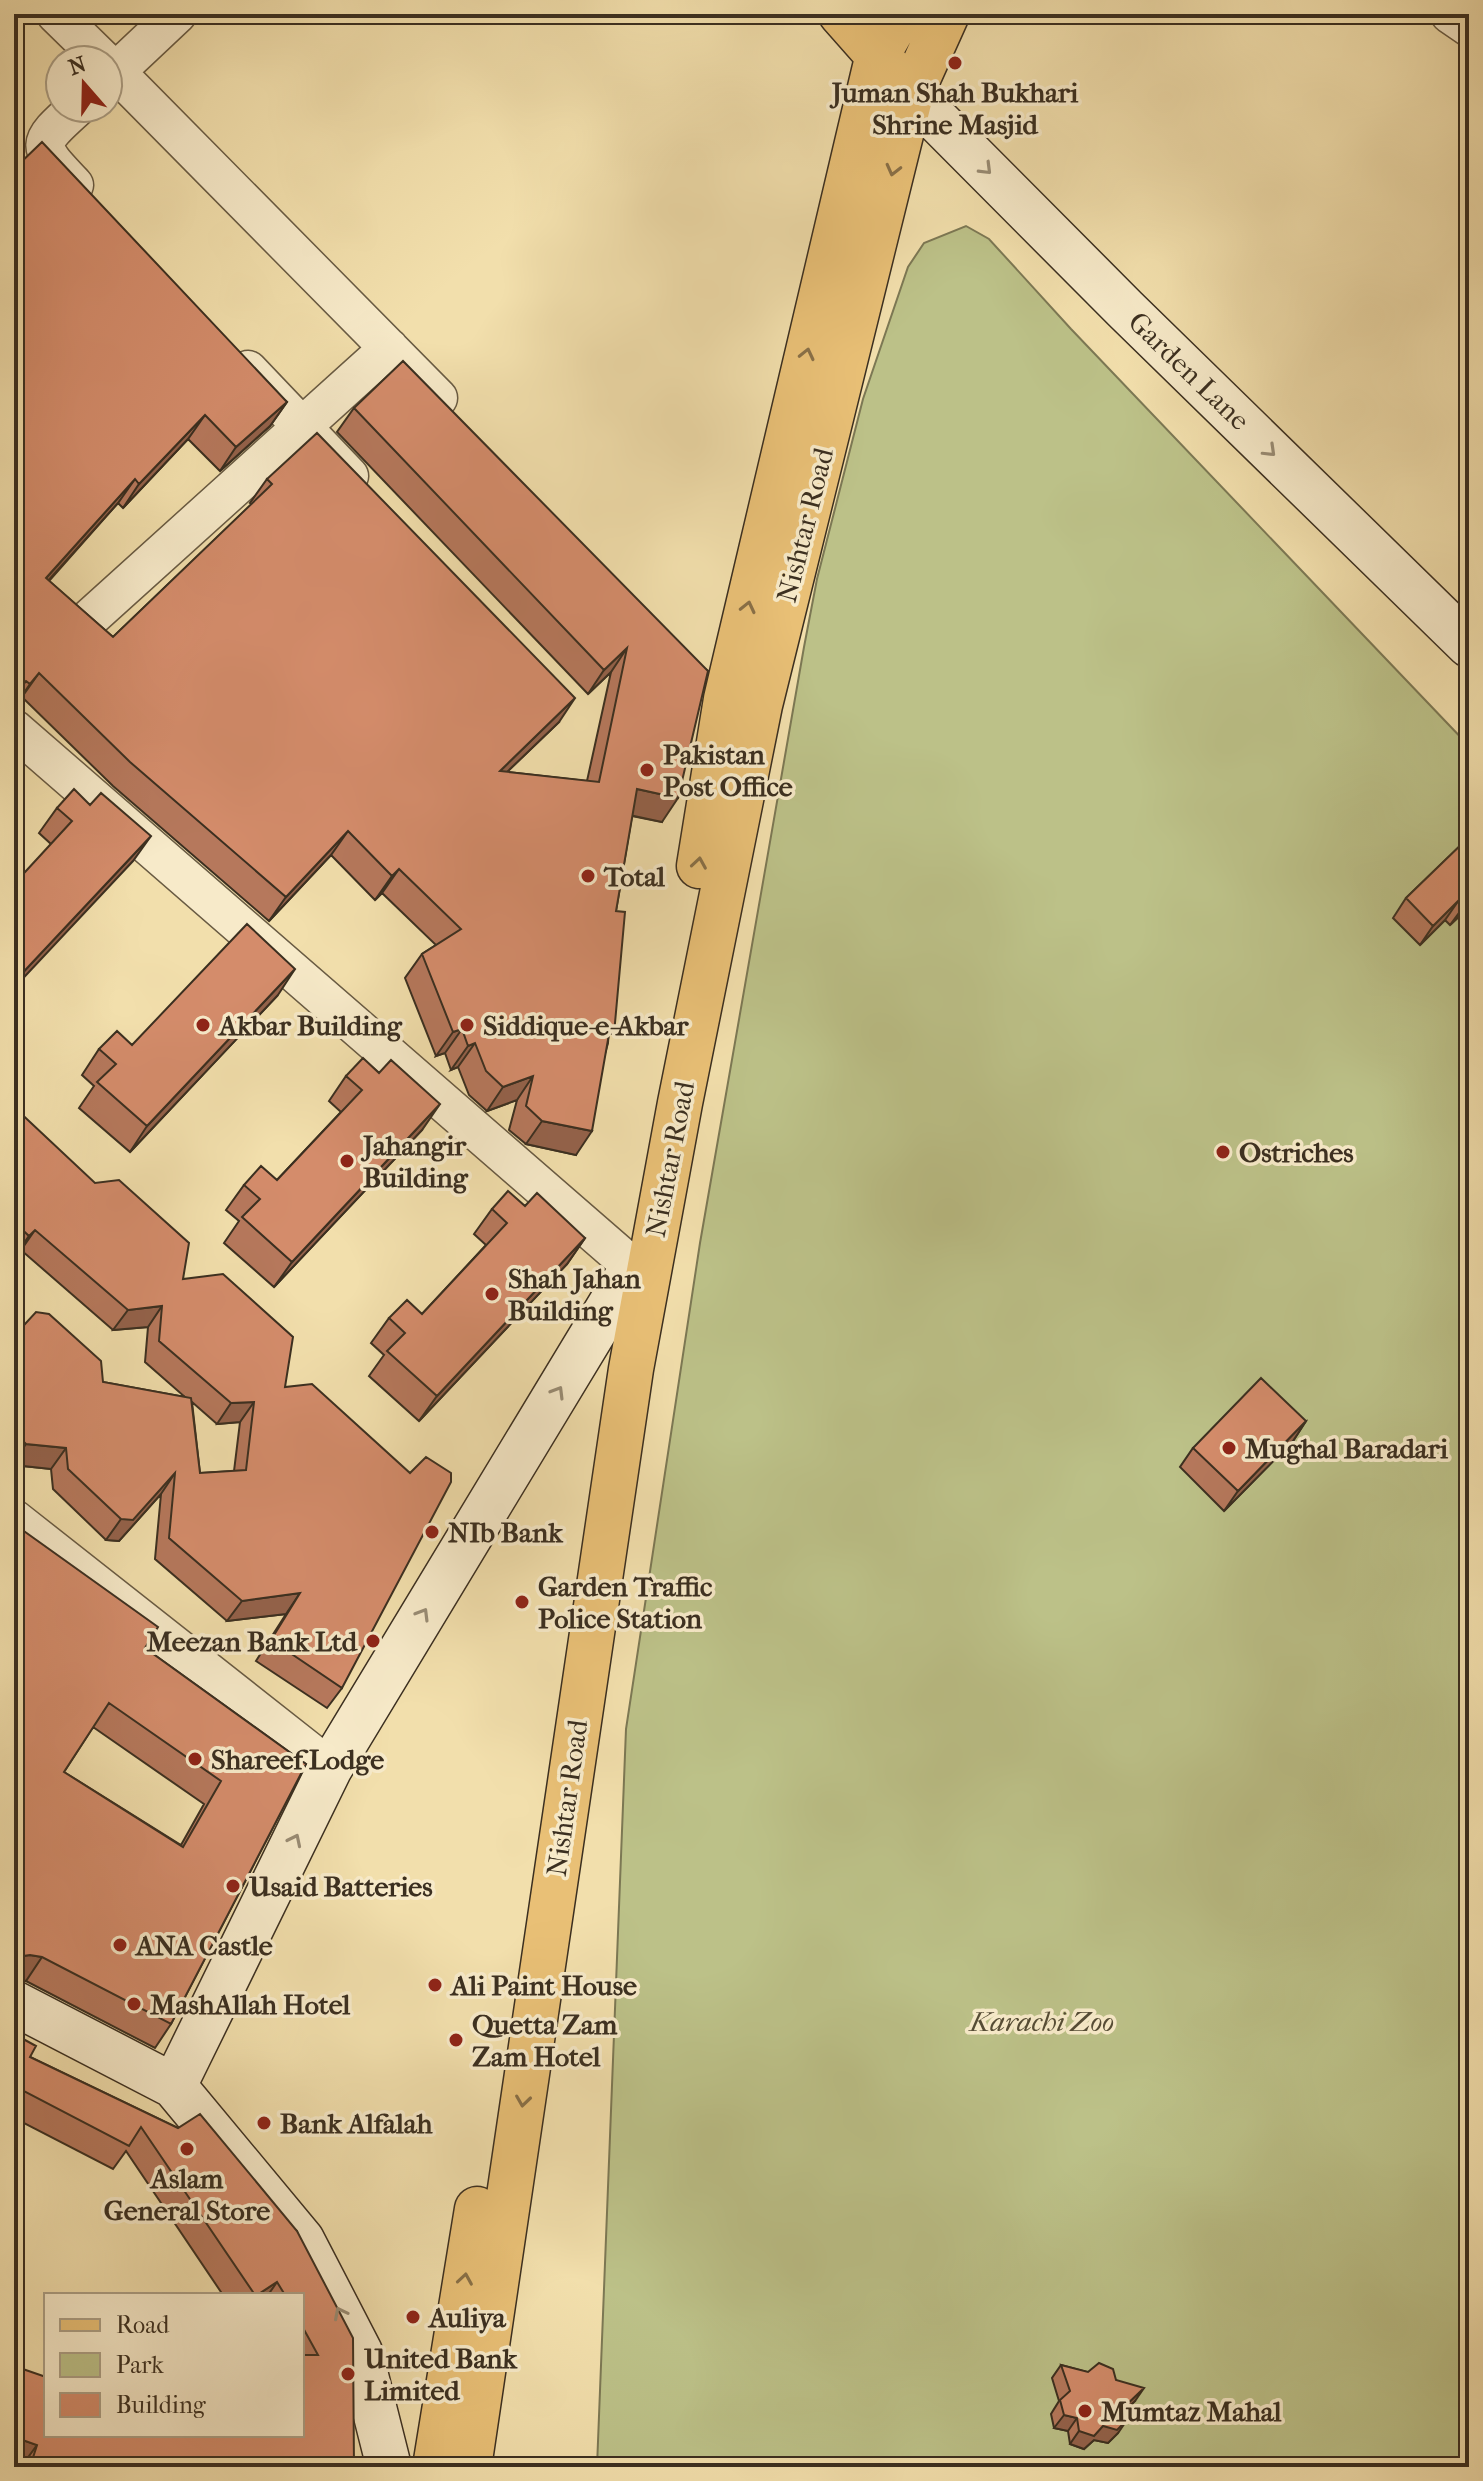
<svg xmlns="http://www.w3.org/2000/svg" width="1483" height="2481" font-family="'IM FELL French Canon',serif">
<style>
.green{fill:#bcc188;stroke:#7c7854;stroke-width:2}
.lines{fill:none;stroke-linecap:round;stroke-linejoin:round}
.street-casing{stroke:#695b43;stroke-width:41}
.secondary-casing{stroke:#3b2f20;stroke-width:47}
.primary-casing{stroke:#3b2f20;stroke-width:47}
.street{stroke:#f7eac9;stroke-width:38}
.secondary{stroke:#f7eac9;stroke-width:44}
.primary{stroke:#e9c076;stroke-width:44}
.wall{fill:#b6785c;stroke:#3b2f20;stroke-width:2;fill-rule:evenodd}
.shaded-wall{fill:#94624b;stroke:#3b2f20;stroke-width:2}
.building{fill:#d48c6b;stroke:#3b2f20;stroke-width:2;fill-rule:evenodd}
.oneway{stroke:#998c74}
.oneway2{stroke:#897047}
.poi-dot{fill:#8f2418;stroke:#f7eac9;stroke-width:3}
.labels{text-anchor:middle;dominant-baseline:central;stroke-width:7;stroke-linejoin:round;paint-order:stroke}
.poi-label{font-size:28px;font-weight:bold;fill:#3b2f20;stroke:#f7eac9;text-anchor:start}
.street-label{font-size:28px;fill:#3b2f20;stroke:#f7eac9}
.park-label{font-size:28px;font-style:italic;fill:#554c35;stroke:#f7eac9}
</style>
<rect width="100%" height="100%" fill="#f2dfac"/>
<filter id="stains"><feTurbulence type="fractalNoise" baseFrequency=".0025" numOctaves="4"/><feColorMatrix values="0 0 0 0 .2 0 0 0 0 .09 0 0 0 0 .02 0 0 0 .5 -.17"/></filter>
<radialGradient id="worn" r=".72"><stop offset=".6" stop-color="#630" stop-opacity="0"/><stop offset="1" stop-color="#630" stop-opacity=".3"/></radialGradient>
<path class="green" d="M966,226L989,239L1071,329L1469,746V2467H597L626,1729L700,1243L804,647L817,579L863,399L908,267L924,243Z"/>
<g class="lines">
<g class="street-casing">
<path id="street" d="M56,14L103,60
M1450,14L1469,27
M108,64L438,398
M108,79L177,14
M74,185C36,145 35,145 76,108
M248,370L349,476
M90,618L389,348
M14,729L633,1267
M14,1519L330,1768"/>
</g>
<g class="secondary-casing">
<path id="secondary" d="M911,94L1125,309L1469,645
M14,2003L174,2086L302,2240L360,2352L389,2467
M174,2086L330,1768L633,1267"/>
</g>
<g class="primary-casing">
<path id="primary" d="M841,14L894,74
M699,866L726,699L878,54L901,14
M435,2467L477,2209
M469,2467L631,1369L680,1103L760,705L911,94L947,14"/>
</g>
<use href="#street" class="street"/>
<use href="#secondary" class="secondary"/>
<use href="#primary" class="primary"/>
</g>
<path class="wall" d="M14,169L287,402L270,426L220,471L188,439L123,508L118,503L49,581L113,637L252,504L250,503L267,479L559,722L507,772L587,781L611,672L588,694L337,432L354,408L708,671L662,822L632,816L616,911L608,1043L576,1155L526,1144L509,1130L517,1100L487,1111L469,1095L458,1067L451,1070L445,1053L436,1056L405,978L422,954L436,945L382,893L375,900L331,855L269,921L113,786L22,697L14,707Z
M57,808L133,861L51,844L39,833Z
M1469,837V907L1450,925L1445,920L1420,945L1393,918L1406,898Z
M278,995L130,1152L79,1108L94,1086L82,1075L99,1049L132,1045Z
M346,1076L422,1130L274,1287L224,1243L239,1221L226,1210L244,1185L277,1180L341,1112L329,1101Z
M14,1107L183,1279L285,1387L342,1688L327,1708L256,1661L286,1614L227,1621L155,1559L161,1494L119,1541L106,1540L53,1489L51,1469L14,1465V1336L103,1382L185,1397L145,1362L148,1327L113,1330L21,1250L14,1256ZM192,1402L217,1424L240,1422L234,1471L200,1473Z
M525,1206L585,1238L567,1264L419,1421L369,1376L384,1355L371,1343L389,1318L422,1314L486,1245L474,1234L492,1209Z
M1306,1421L1293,1441L1224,1511L1180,1467L1193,1448Z
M14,1524L145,1648L306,1764L171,2024L155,2048L26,1981L14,1978ZM93,1727L204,1804L181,1845L64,1772Z
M14,2034L30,2057L178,2128L297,2231L354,2467H19L14,2465L46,2435H302V2295H223L126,2151L113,2169L14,2118Z
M1061,2365L1116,2380L1135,2401L1125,2410L1118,2433L1108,2443L1094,2440L1084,2449L1070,2444L1068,2431L1054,2428L1051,2414L1059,2401L1052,2378Z"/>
<path class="shaded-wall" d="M287,402L270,426L220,471L236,447Z
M205,415L188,439L123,508L139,484Z
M135,479L118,503L29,602L46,578Z
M627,648L611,672L588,694L604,670Z
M39,673L22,697L14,707L30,684Z
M26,681L14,698V691Z
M575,698L559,722L483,795L500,771Z
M637,789L678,798L662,822L620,813Z
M348,831L331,855L269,921L286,897Z
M151,836L133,861L14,988V982Z
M399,869L382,893L375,900L392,876Z
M1459,900L1445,920L1420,945L1433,926Z
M1469,900V907L1450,925L1464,906Z
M295,969L278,995L130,1152L147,1126Z
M462,1029L445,1053L436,1056L453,1032Z
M475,1043L458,1067L451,1070L468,1046Z
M533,1076L517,1100L487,1111L503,1087Z
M440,1104L422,1130L274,1287L292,1262Z
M542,1121L592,1131L576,1155L526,1144Z
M35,1230L21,1250L14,1257L29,1236Z
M585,1238L567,1264L419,1421L437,1396Z
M162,1306L148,1327L113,1330L128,1310Z
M254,1402L240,1422L217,1424L231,1403Z
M1306,1421L1293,1441L1224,1511L1238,1491Z
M26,1444L66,1448L51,1469L14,1465V1462Z
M175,1473L161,1494L119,1541L106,1540L121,1519Z
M300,1593L286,1614L227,1621L242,1601Z
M30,1955L42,1957L26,1981L14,1978V1970L23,1956Z
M277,2282L268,2295H257Z
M1144,2388L1135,2401L1114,2420L1124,2407Z
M1064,2415L1077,2418L1068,2431L1054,2428Z
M1127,2420L1118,2433L1108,2443L1094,2440L1084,2449L1070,2444L1079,2431L1103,2426Z
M14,2437L37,2445L21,2467L14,2465Z"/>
<path class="building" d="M42,142L287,402L236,447L205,415L139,484L135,479L46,578L113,637L268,488L272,484L267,479L317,433L575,698L500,771L599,782L627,648L604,670L354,408L403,361L708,671L678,798L637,789L616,911L625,912L614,1034H609L592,1131L542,1121L526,1106L533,1076L503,1087L486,1071L475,1043L468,1046L462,1029L453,1032L422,954L461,929L399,869L392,876L348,831L286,897L130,762L39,673L30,684L26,681L14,691V169Z
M74,789L90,805L101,793L151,836L14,982V884L72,821L57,808Z
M1469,837V900L1464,906L1459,900L1433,926L1406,898Z
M247,924L295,969L147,1126L97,1082L116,1064L99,1049L117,1031L132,1045Z
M363,1058L379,1073L391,1060L440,1104L292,1262L242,1217L260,1199L244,1185L261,1166L277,1180L362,1090L346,1076Z
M14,1066L19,1071L17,1083L14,1086Z
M14,1107L95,1183L119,1180L189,1243L183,1279L223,1274L293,1337L285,1387L312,1384L410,1473L426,1457L451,1473V1482L342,1688L271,1640L300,1593L242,1601L169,1538L175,1473L133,1520L121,1519L68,1469L66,1448L26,1444L14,1432V1336L36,1312L49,1314L101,1361L103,1382L191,1398L200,1473L246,1470L254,1402L231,1403L159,1341L162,1306L128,1310L35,1230L29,1236L14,1222Z
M508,1191L525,1206L537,1193L585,1238L437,1396L387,1351L405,1333L389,1318L407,1300L422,1314L507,1223L492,1209Z
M1261,1378L1306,1421L1238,1491L1193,1448Z
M14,1524L158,1627L145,1648L306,1764L171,2024L42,1957L30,1955L23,1956L14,1952ZM109,1703L221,1781L183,1847L64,1772Z
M14,2034L36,2046L30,2057L178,2128L200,2114L297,2231L353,2338L354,2467H30L37,2445L14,2437V2366L46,2377V2435H302V2355H318L302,2326V2295H285L277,2282L257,2295H255L141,2127L129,2146L14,2086Z
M1099,2363L1113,2369L1116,2380L1144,2388L1124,2407L1127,2420L1117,2430L1103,2426L1094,2436L1079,2431L1077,2418L1064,2415L1060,2400L1070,2391L1061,2365L1088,2372Z"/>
<defs><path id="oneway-chevron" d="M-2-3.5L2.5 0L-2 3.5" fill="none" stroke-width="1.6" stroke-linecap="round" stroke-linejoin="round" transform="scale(2)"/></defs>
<g class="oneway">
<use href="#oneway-chevron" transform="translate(986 169) rotate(45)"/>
<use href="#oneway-chevron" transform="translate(1270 451) rotate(44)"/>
<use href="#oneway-chevron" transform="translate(558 1392) rotate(-59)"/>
<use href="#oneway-chevron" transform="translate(423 1614) rotate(-59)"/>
<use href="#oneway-chevron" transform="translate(295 1840) rotate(-64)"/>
<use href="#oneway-chevron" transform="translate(340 2313) rotate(-117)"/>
</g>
<g class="oneway2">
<use href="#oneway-chevron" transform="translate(893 170) rotate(104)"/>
<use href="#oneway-chevron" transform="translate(807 354) rotate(-77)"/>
<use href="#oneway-chevron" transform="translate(748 607) rotate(-77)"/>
<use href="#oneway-chevron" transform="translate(699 863) rotate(-81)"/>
<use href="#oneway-chevron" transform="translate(523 2101) rotate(98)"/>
<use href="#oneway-chevron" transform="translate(465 2279) rotate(-81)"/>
</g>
<g class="poi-dot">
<circle cx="955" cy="63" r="8"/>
<circle cx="647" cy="770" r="8"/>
<circle cx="588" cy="876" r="8"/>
<circle cx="203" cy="1025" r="8"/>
<circle cx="467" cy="1025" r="8"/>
<circle cx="1223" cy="1152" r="8"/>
<circle cx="347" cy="1161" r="8"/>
<circle cx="492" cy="1294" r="8"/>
<circle cx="1229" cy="1448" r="8"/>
<circle cx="432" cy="1532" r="8"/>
<circle cx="522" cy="1602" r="8"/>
<circle cx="373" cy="1641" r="8"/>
<circle cx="195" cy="1759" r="8"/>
<circle cx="233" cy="1886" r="8"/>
<circle cx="120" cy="1945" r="8"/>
<circle cx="435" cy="1985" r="8"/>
<circle cx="134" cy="2004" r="8"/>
<circle cx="456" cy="2040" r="8"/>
<circle cx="264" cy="2123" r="8"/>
<circle cx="187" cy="2149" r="8"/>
<circle cx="413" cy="2317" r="8"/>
<circle cx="348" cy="2374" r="8"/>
<circle cx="1085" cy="2411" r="8"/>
</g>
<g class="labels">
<g class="poi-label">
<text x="955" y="92" text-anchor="middle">Juman Shah Bukhari<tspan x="955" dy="32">Shrine Masjid</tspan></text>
<text x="663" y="754">Pakistan<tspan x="663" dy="32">Post Office</tspan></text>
<text x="604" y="876">Total</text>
<text x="219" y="1025">Akbar Building</text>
<text x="483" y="1025">Siddique-e-Akbar</text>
<text x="363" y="1145">Jahangir<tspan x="363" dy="32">Building</tspan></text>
<text x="1239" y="1152">Ostriches</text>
<text x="508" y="1278">Shah Jahan<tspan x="508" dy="32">Building</tspan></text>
<text x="1245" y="1448">Mughal Baradari</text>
<text x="448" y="1532">NIb Bank</text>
<text x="538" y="1586">Garden Traffic<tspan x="538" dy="32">Police Station</tspan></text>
<text x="357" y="1641" text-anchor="end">Meezan Bank Ltd</text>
<text x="211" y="1759">Shareef Lodge</text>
<text x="249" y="1886">Usaid Batteries</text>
<text x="136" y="1945">ANA Castle</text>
<text x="451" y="1985">Ali Paint House</text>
<text x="150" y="2004">MashAllah Hotel</text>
<text x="472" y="2024">Quetta Zam<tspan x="472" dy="32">Zam Hotel</tspan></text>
<text x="280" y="2123">Bank Alfalah</text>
<text x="187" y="2178" text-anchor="middle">Aslam<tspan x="187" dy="32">General Store</tspan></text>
<text x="429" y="2317">Auliya</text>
<text x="364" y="2358">United Bank<tspan x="364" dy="32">Limited</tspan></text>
<text x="1101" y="2411">Mumtaz Mahal</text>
</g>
<g class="street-label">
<text transform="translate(1189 371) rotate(44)">Garden Lane</text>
<text transform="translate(805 525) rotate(-76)">Nishtar Road</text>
<text transform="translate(670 1159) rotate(-79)">Nishtar Road</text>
<text transform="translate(567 1798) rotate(-82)">Nishtar Road</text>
</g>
<g class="park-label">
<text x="1042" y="2021">Karachi Zoo</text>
</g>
</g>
<rect width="1483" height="2481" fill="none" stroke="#f2dfac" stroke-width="48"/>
<rect x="16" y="16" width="1451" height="2449" fill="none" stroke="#3b2f20" stroke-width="4"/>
<rect x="24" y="24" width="1435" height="2433" fill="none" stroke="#3b2f20" stroke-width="2"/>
<rect x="44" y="2293" width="260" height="144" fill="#f7eac9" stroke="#ac9f85" stroke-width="2"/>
<rect x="60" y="2319" width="40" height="12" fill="#e9c076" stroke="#ac9f85" stroke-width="2"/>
<text x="116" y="2333" font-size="24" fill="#3b2f20">Road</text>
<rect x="60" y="2353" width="40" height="24" fill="#bcc188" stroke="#ac9f85" stroke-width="2"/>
<text x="116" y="2373" font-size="24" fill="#3b2f20">Park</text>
<rect x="60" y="2393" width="40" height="24" fill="#d48c6b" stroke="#ac9f85" stroke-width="2"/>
<text x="116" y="2413" font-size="24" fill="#3b2f20">Building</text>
<g transform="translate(84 84) rotate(340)"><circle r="38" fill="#f7eac9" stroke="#ac9f85" stroke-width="2"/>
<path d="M0-6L14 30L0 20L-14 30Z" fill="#8f2418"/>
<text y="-12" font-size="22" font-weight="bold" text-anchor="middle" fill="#3b2f20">N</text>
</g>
<rect width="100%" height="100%" filter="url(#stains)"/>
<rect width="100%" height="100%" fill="url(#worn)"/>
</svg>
